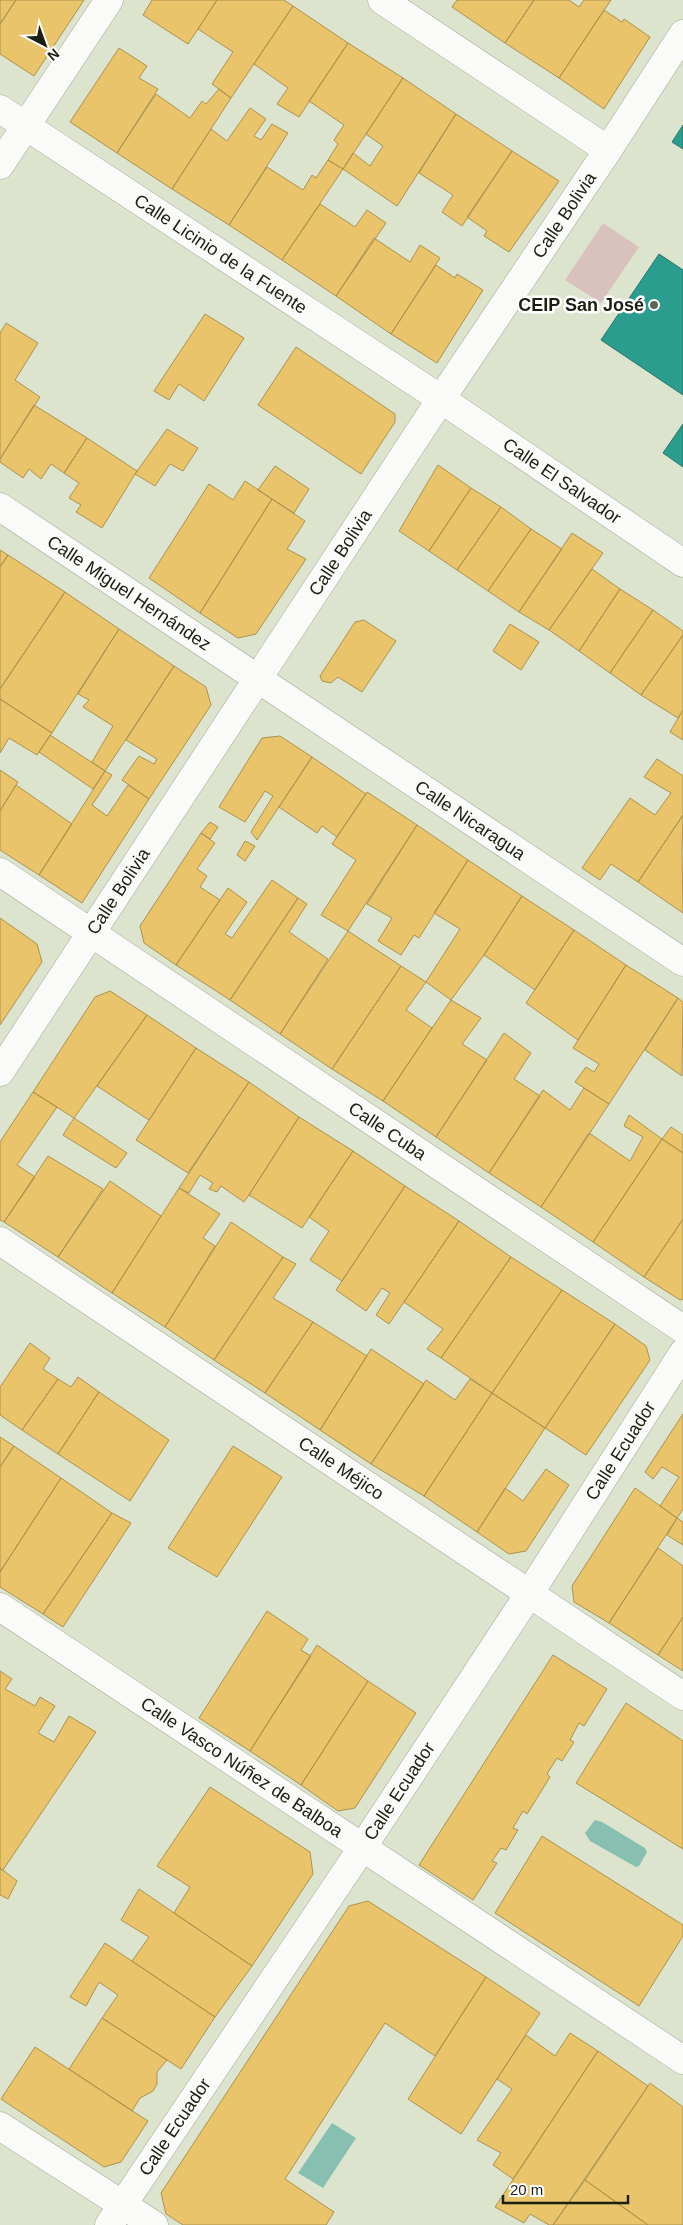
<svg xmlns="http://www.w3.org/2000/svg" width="683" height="2225" font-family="Arial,sans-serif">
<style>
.green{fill:#d9c1bd}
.water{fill:#87c0b1}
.homes{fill:#e9c46a;stroke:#ab924f}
.schools{fill:#2a9d8f;stroke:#257769}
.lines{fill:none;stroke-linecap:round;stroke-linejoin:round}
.minor-casing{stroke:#a3a997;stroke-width:29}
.minor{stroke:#fafbf8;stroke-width:28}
.poi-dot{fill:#5e6452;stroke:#fff;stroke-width:2}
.labels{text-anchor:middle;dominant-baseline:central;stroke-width:5;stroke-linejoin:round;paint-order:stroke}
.street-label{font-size:18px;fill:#1a1f0f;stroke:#fff}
.poi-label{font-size:18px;font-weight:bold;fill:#1a1f0f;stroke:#fff;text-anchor:end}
</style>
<rect width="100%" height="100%" fill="#dce4cd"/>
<path class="green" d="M603,223L639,247L601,303L565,280Z"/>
<path class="water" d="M595,1820L602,1822L645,1848L647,1852L639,1866L636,1867L590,1841L585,1833Z
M332,2123L356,2138L323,2188L298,2173Z"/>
<path class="homes" d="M0,0H16L0,24Z
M16,0H84L34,76L0,54V24Z
M152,0H217L188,44L143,15Z
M217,0H284L293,6L231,98L212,84L233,52L198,29Z
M534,0H569L579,7L584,0H611L559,78L505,43Z
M534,0L505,43L452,7L457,0Z
M293,6L348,43L299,117L277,104L288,88L254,64Z
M604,10L622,22L624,19L650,37L604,109L559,78Z
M348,43L403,78L343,169L328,160L338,144L334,140L344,125L309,101Z
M119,48L147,66L139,78L158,89L117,153L70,122Z
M403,78L456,114L397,206L343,169L353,153L370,166L383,146L366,134Z
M219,89L231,98L172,189L117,153L156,94L190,118L202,101L206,104Z
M250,108L266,119L254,136L261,140L272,124L288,133L229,225L172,189L211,129L227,141Z
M456,114L512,151L462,226L442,212L453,195L419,173Z
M512,151L559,181L509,252L484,236L487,231L467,217Z
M328,160L343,169L282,260L229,225L267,167L303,190L312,175L316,178Z
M320,204L355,227L367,210L386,223L336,296L282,260Z
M374,238L410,262L420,245L440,258L391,334L336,296Z
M436,265L455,278L457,274L483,290L437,363L391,334Z
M205,314L244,338L204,401L179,384L169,400L154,391Z
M6,323L38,343L15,380L40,397L0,459V333Z
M296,347L395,414V422L361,474L258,405Z
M34,405L87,438L64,473L51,464L41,479L29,469L23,478L0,462V459Z
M167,429L198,448L183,471L170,464L155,486L135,474Z
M87,438L137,471L102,528L76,512L81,505L69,498L79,483L64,473Z
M438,465L471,488L429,551L399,531Z
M275,466L309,489L294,513L258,490Z
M245,481L272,499L200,613L149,578L209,484L233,500Z
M471,488L501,507L457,570L429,551Z
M272,499L305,521L287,549L306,559L256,634L238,638L200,613Z
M501,507L531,529L488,591L457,570Z
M531,529L562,549L519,612L488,591Z
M572,533L603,553L549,630L519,612Z
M0,550L8,555L0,567Z
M8,555L65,592L0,689V567Z
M592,569L620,589L579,651L549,630Z
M620,589L653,610L610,673L579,651Z
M65,592L119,629L52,733L0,699V689Z
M653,610L683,631V635L641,695L610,673Z
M364,620L396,641L362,692L338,677L331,683L322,681L320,676L355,622Z
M510,624L539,642L521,670L493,651Z
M119,629L174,666L105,771L92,762L113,726L83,707L89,700L78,694Z
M683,635V710L678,718L641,695Z
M174,666L206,687L211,705L149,799L122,780L139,756L154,764L157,759L126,740Z
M0,699L52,733L37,755L9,738L0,753Z
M683,710V740L670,732Z
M50,735L105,771L93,789L39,752Z
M280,736L312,757L257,840L251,832L273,796L265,791L245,822L219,807L262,738Z
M312,757L366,794L337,837L322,826L317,833L279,807Z
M657,759L683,776V815L638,882L611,864L600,880L582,868L630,798L655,815L671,793L644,777Z
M0,770L18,782L0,811Z
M105,771L112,775L92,805L107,816L128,785L149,799L82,903L39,875Z
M16,785L72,824L39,875L0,850V811Z
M367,792L417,825L348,931L321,915L356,860L332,844Z
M683,815L682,852L683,913L638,882Z
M210,822L218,827L210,839L201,833Z
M417,825L468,860L419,938L414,935L401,955L378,941L392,918L367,904Z
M201,833L215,843L197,869L207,876L200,887L220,900L176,965L144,943L140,926Z
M245,841L255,846L245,861L237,855Z
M468,860L522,896L484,955L451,1000L426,982L460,929L434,913Z
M272,880L298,898L230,1000L176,965L228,888L247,902L225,934L232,938Z
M522,896L574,930L535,990L484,955Z
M298,898L307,904L289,932L328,959L280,1034L230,1000Z
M0,918L37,944L42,962L0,1025Z
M574,930L626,965L578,1040L526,1003Z
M348,931L401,966L332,1069L280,1034Z
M626,965L678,998L609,1104L575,1082L586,1067L594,1072L599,1064L573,1048Z
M401,966L426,982L406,1010L432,1028L383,1101L332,1069Z
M110,991L147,1015L74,1118L33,1092L95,997Z
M678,998L683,1002L682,1076L645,1050Z
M451,1000L481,1018L462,1044L487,1060L436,1137L383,1101Z
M147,1015L196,1048L149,1120L97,1086Z
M504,1033L531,1053L514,1079L540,1096L489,1173L436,1137Z
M196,1048L249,1082L188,1173L136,1140Z
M249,1082L299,1117L249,1195L244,1202L221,1186L217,1192L209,1189L213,1183L200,1175L189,1193L179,1188Z
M584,1088L609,1104L541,1207L489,1173L543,1090L570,1110Z
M33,1092L57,1107L17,1165L35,1177L4,1222L0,1220V1142Z
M629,1115L662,1139L593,1242L541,1207L589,1133L630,1161L643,1137L624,1126Z
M299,1117L353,1151L302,1228L249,1195Z
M74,1118L127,1153L116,1168L63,1135Z
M671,1127L683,1135V1153L662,1139Z
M662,1139L683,1153V1219L644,1277L593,1242Z
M353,1151L405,1186L342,1281L310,1260L329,1231L309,1217Z
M48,1156L103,1189L58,1257L4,1222Z
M110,1181L161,1216L112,1293L58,1257Z
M405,1186L459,1221L389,1324L376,1315L390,1293L382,1288L366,1311L336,1290Z
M179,1188L220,1214L203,1238L215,1246L165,1327L112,1293Z
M683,1219V1299L680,1300L644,1277Z
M459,1221L511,1257L441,1358L427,1349L443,1329L404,1302Z
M231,1222L283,1257L214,1360L165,1327Z
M283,1257L296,1264L273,1298L313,1322L265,1393L214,1360Z
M511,1257L562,1290L492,1393L441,1358Z
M562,1290L615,1324L545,1428L492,1393Z
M313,1322L367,1356L320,1430L265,1393Z
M615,1324L646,1346L650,1360L586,1455L545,1428Z
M30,1343L50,1358L43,1369L58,1379L22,1430L0,1415V1387Z
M371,1349L424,1384L371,1464L320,1430Z
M78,1377L99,1392L58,1454L22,1430L58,1379L71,1387Z
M470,1379L492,1393L424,1496L371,1464L426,1380L455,1400Z
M99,1392L169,1440L130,1501L58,1454Z
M492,1393L545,1428L477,1532L424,1496Z
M683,1414V1509L677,1518L660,1506L679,1477L662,1467L653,1479L645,1472Z
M0,1437L14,1446L0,1467Z
M14,1446L61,1478L0,1572V1467Z
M233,1446L282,1477L217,1577L168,1548Z
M546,1469L569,1485L526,1551L509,1554L477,1532L505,1488L523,1501Z
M61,1478L112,1513L43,1614L0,1587V1572Z
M635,1488L677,1518L609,1623L574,1602L572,1586Z
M112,1513L131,1523L63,1627L43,1614Z
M677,1518L683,1522V1545L667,1535Z
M658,1548L683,1566V1617L658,1655L609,1623Z
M267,1611L308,1639L301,1650L311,1656L250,1751L199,1718Z
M683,1617V1671L658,1655Z
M317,1645L368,1681L301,1785L250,1751Z
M553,1655L607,1689L584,1726L579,1723L570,1740L574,1742L562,1761L557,1758L547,1774L550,1777L527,1814L523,1811L513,1828L518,1830L506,1850L501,1848L492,1861L497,1863L473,1900L419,1865Z
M0,1671L12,1679L5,1689L35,1706L40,1697L55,1706L38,1733L54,1742L69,1716L96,1732L3,1870L0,1869Z
M368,1681L416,1713L355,1808L338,1811L301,1785Z
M626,1703L683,1741V1849L576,1783Z
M210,1787L310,1852L313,1874L252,1966L174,1913L190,1887L157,1866Z
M542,1836L683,1925V1936L639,2006L495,1913Z
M0,1868L17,1881L8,1899L0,1895Z
M139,1889L252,1966L215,2017L132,1961L149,1937L121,1920Z
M368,1901L486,1977L435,2056L385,2023L285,2179L334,2212L326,2225H183L166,2214L161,2193L349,1906Z
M105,1943L215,2017L181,2069L102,2018L118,1995L99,1982L86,2006L70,1997Z
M486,1977L540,2013L461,2134L408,2099Z
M102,2018L167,2060L157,2072V2084L153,2091L140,2098L132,2111L69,2069Z
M570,2033L598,2051L513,2179L493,2165L501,2153L477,2140L512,2089L497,2079L526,2035L555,2056Z
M35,2047L148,2121L121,2162L104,2167L1,2099Z
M598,2051L648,2086L553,2225H549L530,2214L524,2223L495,2207Z
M650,2083L683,2107V2225H648L585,2180Z
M585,2180L648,2225H553Z"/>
<path class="schools" d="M683,125V149L672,142Z
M659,254L683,270V395L601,340Z
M683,424V467L663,453Z"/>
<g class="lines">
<g class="minor-casing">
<g id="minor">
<path d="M382,0L608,150"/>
<path id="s1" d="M0,109L441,399L683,563"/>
<path d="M0,165L109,0"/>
<path id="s2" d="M0,507L683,962"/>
<path id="s3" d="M0,872L683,1329"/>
<path id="s4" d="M0,1072L441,399L608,150L683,34"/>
<path id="s5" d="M0,1241L683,1696"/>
<path id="s6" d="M0,1607L683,2060"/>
<path d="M0,2126L154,2225"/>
<path id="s7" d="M109,2225L362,1848L529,1594L683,1353"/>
</g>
</g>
<use href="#minor" class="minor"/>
</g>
<circle class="poi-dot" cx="654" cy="305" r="5"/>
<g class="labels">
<g class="street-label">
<text stroke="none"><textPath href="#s4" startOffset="1026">Calle Bolivia</textPath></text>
<text stroke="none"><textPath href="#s1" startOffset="264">Calle Licinio de la Fuente</textPath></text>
<text stroke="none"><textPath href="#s1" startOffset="674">Calle El Salvador</textPath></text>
<text stroke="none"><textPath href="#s4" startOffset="621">Calle Bolivia</textPath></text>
<text stroke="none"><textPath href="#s2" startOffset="155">Calle Miguel Hernández</textPath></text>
<text stroke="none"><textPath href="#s2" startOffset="565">Calle Nicaragua</textPath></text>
<text stroke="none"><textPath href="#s4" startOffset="216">Calle Bolivia</textPath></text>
<text stroke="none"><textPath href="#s3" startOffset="466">Calle Cuba</textPath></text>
<text stroke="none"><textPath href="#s7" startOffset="928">Calle Ecuador</textPath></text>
<text stroke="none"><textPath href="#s5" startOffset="410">Calle Méjico</textPath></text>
<text stroke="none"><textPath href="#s6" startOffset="290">Calle Vasco Núñez de Balboa</textPath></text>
<text stroke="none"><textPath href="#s7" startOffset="522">Calle Ecuador</textPath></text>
<text stroke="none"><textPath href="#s7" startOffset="118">Calle Ecuador</textPath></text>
</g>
<g class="poi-label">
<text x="644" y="305">CEIP San José</text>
</g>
</g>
<g transform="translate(45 45) rotate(139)" stroke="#ffffff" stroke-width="4" paint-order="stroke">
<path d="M0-4L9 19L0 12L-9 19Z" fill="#1a1f0f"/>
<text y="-8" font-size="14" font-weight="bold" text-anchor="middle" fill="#1a1f0f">N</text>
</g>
<path d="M503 2195v8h125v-8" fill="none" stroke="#1a1f0f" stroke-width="2.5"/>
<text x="510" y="2195" font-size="15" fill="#1a1f0f" stroke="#ffffff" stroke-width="4" paint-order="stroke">20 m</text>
</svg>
